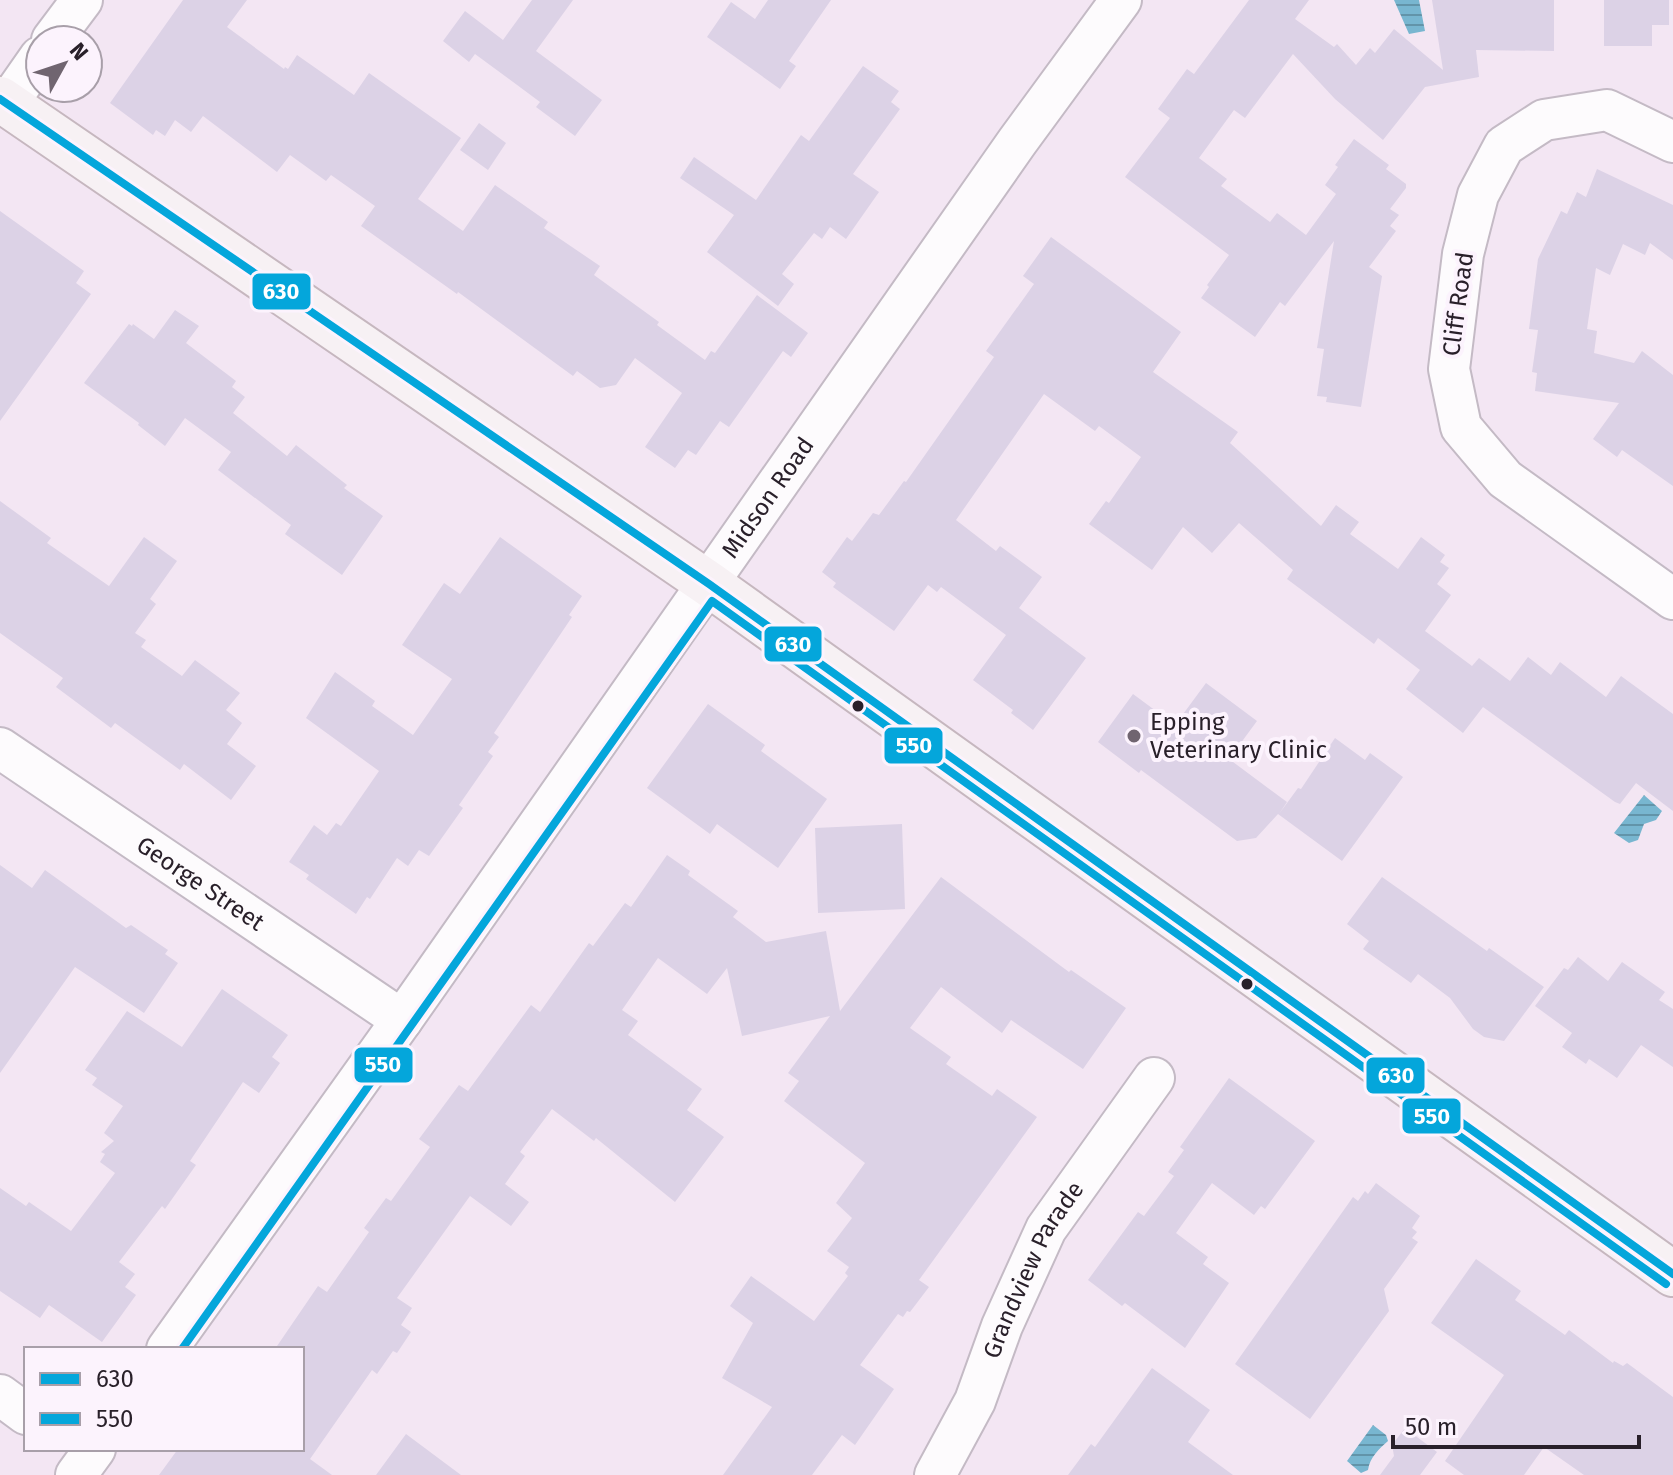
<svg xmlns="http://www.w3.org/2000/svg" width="1673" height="1475" font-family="'Fira Sans',sans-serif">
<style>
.water{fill:url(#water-rules)}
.building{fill:#dcd2e6}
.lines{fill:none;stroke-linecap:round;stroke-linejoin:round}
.minor-casing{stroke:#c4bac5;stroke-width:44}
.major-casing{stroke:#c6b7bf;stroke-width:48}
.minor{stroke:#fdfbfd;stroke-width:40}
.major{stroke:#f7f1f4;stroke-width:44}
.bus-1-casing{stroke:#fcf3fd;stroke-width:14}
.bus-2-casing{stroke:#fcf3fd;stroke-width:14}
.bus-1{stroke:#04a6db;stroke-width:8}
.bus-2{stroke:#04a6db;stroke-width:8}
.bus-dot{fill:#29202a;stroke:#fcf3fd;stroke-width:3}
.poi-dot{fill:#706570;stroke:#fcf3fd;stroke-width:3}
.labels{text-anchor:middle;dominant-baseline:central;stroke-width:8;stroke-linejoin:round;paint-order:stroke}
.street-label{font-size:24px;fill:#29202a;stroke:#fcf3fd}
.poi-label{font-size:24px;fill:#29202a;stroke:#fcf3fd;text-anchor:start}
.line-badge{stroke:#fcf3fd;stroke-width:3}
.badge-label{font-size:22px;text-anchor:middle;font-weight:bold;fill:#fff}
</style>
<defs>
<pattern id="water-rules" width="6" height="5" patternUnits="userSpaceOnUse" patternTransform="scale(2)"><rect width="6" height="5" fill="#78b6d0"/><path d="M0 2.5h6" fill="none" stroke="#6294a9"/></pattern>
</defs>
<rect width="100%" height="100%" fill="#f3e6f3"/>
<path class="water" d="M1394,0H1419L1425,31L1409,34Z
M1644,795L1662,811L1656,820L1644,824L1638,840L1629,843L1614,833Z
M1373,1425L1386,1435L1388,1441C1379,1449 1370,1457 1368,1470L1361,1473L1347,1461Z"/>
<path class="building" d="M183,0H247L227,27L284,69L285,67L288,69L297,55L354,95L369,73L461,138L418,199L463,231L495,185L548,222L544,228L600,266L594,275L659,322L657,325L705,360L711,351L715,353L757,295L808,333L791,357L783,351L729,427L720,421L696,455L688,450L675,468L645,447L682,393L635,358L616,385L600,388L577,371L573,376L458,292L457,294L361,226L375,206L331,175L326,181L290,155L277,172L203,116L191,132L175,120L165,136L156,130L153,135L110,103Z
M532,0H573L536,51L602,100L575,136L536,107L540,102L475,54L469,62L443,41L465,11L503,40Z
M768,0H831L789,61L796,66L780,89L707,37L731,2L755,19Z
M1249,0H1309L1295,19L1334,47L1337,44L1356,65L1370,48L1375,53L1394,29L1443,70L1432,0H1554V51L1476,50L1479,77L1425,87L1383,140L1335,99L1293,54L1245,118L1234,110L1199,158L1227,179L1221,186L1270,222L1277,213L1306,235L1336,194L1325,185L1338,167L1335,165L1354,139L1389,165L1386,169L1406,184V188L1390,209L1399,215L1390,226L1396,231L1369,267L1382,276L1361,407L1326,402L1327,397L1317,396L1324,349L1317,348L1334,241L1285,306L1280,302L1255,337L1201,298L1209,287L1207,285L1229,255L1125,177L1170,118L1158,109L1187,69L1194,74Z
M1604,0H1669V25H1652V46H1604Z
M863,66L899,91L891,102L900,109L853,174L879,192L846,239L830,227L822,239L814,233L782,274L794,284L778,306L707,252L734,215L680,178L694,157L756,200L801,135L809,141Z
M479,123L506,143L488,170L460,150Z
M1597,169L1673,205V260L1650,243L1645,255L1623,244L1610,275L1596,268L1587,329L1597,331L1594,353L1634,363L1642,351L1673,375V486L1622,450L1617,457L1593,439L1619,403L1535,391L1537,373L1532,372L1538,330L1529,329L1538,259L1561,211L1567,214L1577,192L1586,197Z
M0,211L84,271L76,283L91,294L0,421Z
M1051,237L1181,332L1153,372L1238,432L1230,443L1321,526L1336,505L1359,522L1350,534L1398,569L1421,537L1445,555L1440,562L1449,568L1437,584L1451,595L1425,631L1472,666L1479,658L1510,681L1528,657L1551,675L1560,662L1606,697L1621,676L1673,714V811L1636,783L1620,804L1615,802L1483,707L1463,733L1406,689L1420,670L1378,638L1374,644L1287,579L1293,570L1239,523L1212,553L1183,527L1152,570L1089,524L1106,501L1109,503L1141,457L1099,426L1095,431L1044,394L956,520L996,551L1000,546L1042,577L1019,608L1086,658L1033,730L1011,713L1013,710L973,680L1006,635L941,587L937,592L928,585L894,631L833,587L836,583L822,572L847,537L852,541L873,513L879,515L904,481L906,482L994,357L986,351L1034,284L1023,276Z
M175,310L199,326L186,343L236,381L232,387L245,397L233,413L287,456L296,445L347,485L344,488L383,516L342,575L285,534L291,525L218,470L231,452L185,418L165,446L138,425L139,423L84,383L129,324L132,326L133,324L154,339Z
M0,501L51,538L47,543L109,586L144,537L177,561L150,599L156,604L135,633L146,640L141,647L182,676L195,660L240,693L226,710L242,723L227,744L256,766L231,800L184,764L180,770L115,723L111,728L56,687L63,678L0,633Z
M500,537L582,596L569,615L572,617L494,733L499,737L488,752L493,756L459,805L463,808L429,856L419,850L408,866L397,858L370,899L367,897L356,914L306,879L309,875L289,862L314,825L327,835L336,823L341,826L379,771L306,718L335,672L375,701L372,706L413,735L452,679L402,645L444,583L460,594Z
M1206,683L1257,721L1229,759L1287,802L1279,814L1298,788L1301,789L1335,738L1365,760L1370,753L1403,777L1342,861L1278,814L1256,838L1237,841L1141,770L1139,773L1098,742L1133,694L1175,725Z
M708,704L765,745L761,751L827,799L778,868L717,824L710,834L647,788Z
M902,824L905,909L818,913L815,828Z
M667,855L690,871L688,875L738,911L733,917L766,942L826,931L840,1011L941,877L1069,972L1071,970L1126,1008L1083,1069L1011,1020L1002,1033L941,987L910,1028L951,1057L946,1064L992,1096L997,1089L1037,1117L919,1280L929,1287L910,1312L907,1311L903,1317L898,1314L860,1365L894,1389L855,1445L842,1435L812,1475H723L772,1407L722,1378L753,1323L730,1306L751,1276L814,1321L848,1276L845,1273L849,1267L827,1251L852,1218L836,1203L865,1163L784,1101L799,1081L788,1073L830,1016L742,1036L727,968L707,994L658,958L622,1010L638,1021L628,1035L702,1089L687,1110L724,1137L675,1202L596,1138L594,1141L552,1109L520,1152L525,1156L505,1184L529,1202L511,1226L470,1196L397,1298L412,1308L401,1325L411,1332L397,1353L393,1351L377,1374L372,1370L310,1459L332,1475H159L178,1449H302V1349H275L318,1286L327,1292L369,1232L364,1228L386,1198L391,1201L430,1147L419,1139L459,1085L468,1091L531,1005L540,1012L589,943L593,946L625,903L631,907Z
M0,865L32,888L45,870L126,928L131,925L168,950L165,954L178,963L144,1013L75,967L0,1073Z
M1382,877L1487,951L1489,948L1544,987L1504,1041L1484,1037L1473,1029L1450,998L1418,974L1411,983L1363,949L1369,941L1347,924Z
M1578,957L1608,981L1622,962L1665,992L1659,1000L1673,1009V1067L1641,1045L1617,1078L1589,1059L1586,1064L1562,1047L1572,1033L1535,1006L1564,968L1568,970Z
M222,989L288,1035L272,1057L280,1063L259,1093L243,1082L190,1161L196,1165L165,1209L162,1206L119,1262L135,1274L125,1287L136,1295L102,1342L49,1305L40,1318L0,1291V1188L26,1206L29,1202L71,1231L115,1173L100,1162L105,1154L101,1152L114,1141L104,1133L123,1106L92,1085L97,1078L85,1070L127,1011L182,1047Z
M1229,1078L1315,1141L1265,1209L1261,1206L1254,1215L1212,1183L1176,1233L1208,1257L1203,1264L1229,1283L1185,1348L1125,1303L1122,1306L1088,1280L1138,1212L1144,1216L1174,1176L1168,1172L1184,1150L1180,1147Z
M1376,1183L1420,1216L1412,1228L1417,1232L1412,1238L1418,1242L1384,1289L1389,1311L1310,1419L1235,1364L1353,1197L1358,1201L1365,1191L1368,1194Z
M1476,1259L1521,1291L1515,1300L1565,1335L1569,1330L1613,1363L1614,1361L1623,1366L1627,1363L1673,1397V1475H1584L1544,1447L1524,1475H1464L1445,1461L1504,1375L1431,1323Z
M1152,1368L1210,1410L1188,1442L1233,1475H1068L1091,1444L1095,1447Z
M1405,1428L1437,1452L1420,1475H1380L1394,1456L1392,1445Z
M406,1434L461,1475H376Z"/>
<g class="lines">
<g class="minor-casing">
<g id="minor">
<path d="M52,40L82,0"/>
<path d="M7,104L40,57"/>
<path d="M1673,142L1607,110L1544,120L1504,146L1478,195L1463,254L1449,369L1461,427L1505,479L1673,599"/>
<path id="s1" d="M0,748L402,1020"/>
<path id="s2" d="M167,1349L402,1020L1017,142L1121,0"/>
<path d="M0,1395L26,1414"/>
<path d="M76,1475L95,1449"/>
<path id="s3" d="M935,1475L975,1401L1002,1326L1046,1229L1154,1078"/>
</g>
</g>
<g class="major-casing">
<path id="major" d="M0,99L709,584L1673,1274"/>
</g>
<use href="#minor" class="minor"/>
<use href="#major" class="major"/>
<g class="bus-1-casing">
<path id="bus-1" d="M0,99L709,584L1673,1274"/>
</g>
<g class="bus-2-casing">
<path id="bus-2" d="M182,1349L712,601L1666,1284"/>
</g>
<use href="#bus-1" class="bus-1"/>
<use href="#bus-2" class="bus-2"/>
</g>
<g class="bus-dot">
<circle cx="858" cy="706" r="7"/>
<circle cx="1247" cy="984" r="7"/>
</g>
<circle class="poi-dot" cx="1134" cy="736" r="8"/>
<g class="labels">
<g class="street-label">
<text transform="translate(1458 304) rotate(-82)">Cliff Road</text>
<text stroke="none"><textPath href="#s2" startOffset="1042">Midson Road</textPath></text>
<text stroke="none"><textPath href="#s1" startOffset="242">George Street</textPath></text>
<text stroke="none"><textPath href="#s3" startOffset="228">Grandview Parade</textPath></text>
</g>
<g class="poi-label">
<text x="1150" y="722">Epping<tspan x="1150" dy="28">Veterinary Clinic</tspan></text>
</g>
</g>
<g class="line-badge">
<rect x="251" y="272" width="61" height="39" rx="8" fill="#04a6db"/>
<rect x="763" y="625" width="60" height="38" rx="8" fill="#04a6db"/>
<rect x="883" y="726" width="61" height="39" rx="8" fill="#04a6db"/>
<rect x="353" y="1046" width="61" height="38" rx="8" fill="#04a6db"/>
<rect x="1365" y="1056" width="61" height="39" rx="8" fill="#04a6db"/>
<rect x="1401" y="1097" width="61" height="38" rx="8" fill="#04a6db"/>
</g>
<g class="badge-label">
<text x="281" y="299">630</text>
<text x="793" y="652">630</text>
<text x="914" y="753">550</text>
<text x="383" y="1072">550</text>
<text x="1396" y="1083">630</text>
<text x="1432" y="1124">550</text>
</g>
<rect x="24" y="1347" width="280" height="104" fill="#fcf3fd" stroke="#a89fa9" stroke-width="2"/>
<rect x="40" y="1373" width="40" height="12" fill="#04a6db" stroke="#a89fa9" stroke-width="2"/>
<text x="96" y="1387" font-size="24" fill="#29202a">630</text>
<rect x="40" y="1413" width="40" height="12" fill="#04a6db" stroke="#a89fa9" stroke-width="2"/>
<text x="96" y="1427" font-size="24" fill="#29202a">550</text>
<g transform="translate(64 64) rotate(50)"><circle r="38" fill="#fcf3fd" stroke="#a89fa9" stroke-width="2"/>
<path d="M0-6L14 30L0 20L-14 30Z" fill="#706570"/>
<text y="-12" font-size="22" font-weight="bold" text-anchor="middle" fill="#29202a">N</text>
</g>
<path d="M1393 1435v12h246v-12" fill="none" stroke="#29202a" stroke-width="4"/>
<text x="1405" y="1435" font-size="24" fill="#29202a" stroke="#fcf3fd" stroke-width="6" paint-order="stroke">50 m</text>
</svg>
